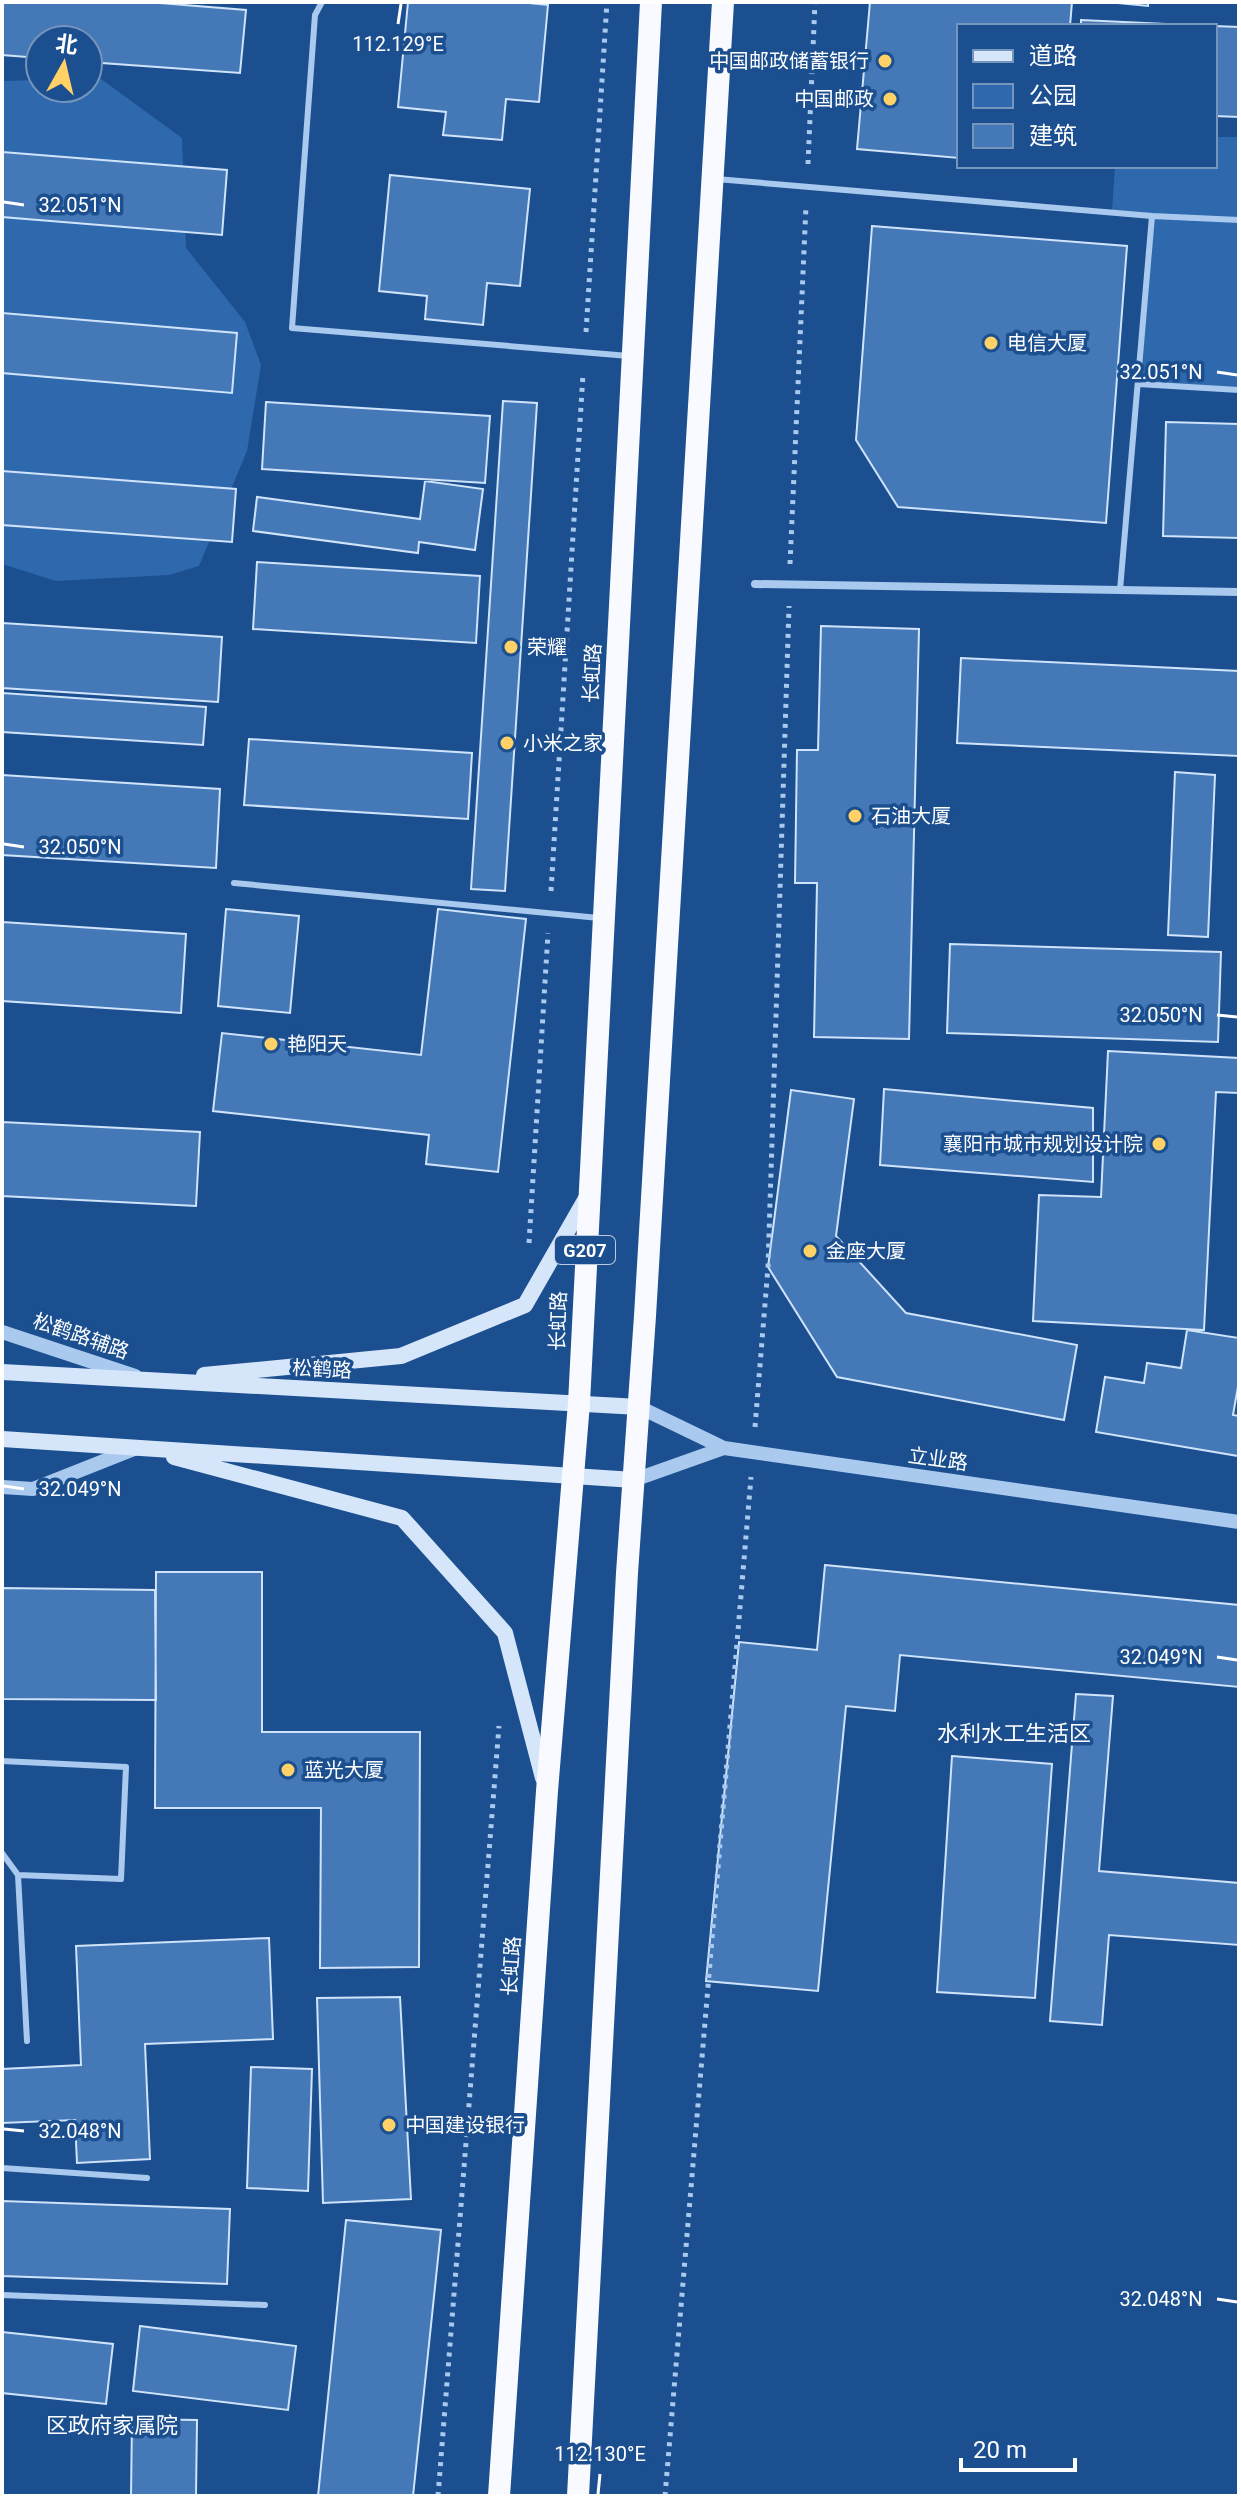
<svg xmlns="http://www.w3.org/2000/svg" width="1241" height="2498" font-family="Roboto,'Noto Sans SC',sans-serif">
<style>
.green{fill:#2e69ad}
.building{fill:#4478b7;stroke:#cfe3fa;stroke-width:2}
.lines{fill:none;stroke-linecap:round;stroke-linejoin:round}
.path{stroke:#a9c9ee;stroke-width:5;stroke-dasharray:4 6;stroke-linecap:butt}
.service{stroke:#a9c9ee;stroke-width:6}
.minor{stroke:#a9c9ee;stroke-width:8}
.tertiary{stroke:#a9c9ee;stroke-width:14}
.secondary{stroke:#d6e6fa;stroke-width:16}
.trunk{stroke:#f8faff;stroke-width:22}
.ticks{fill:none;stroke:#fff;stroke-width:3}
.poi-dot{fill:#ffd166;stroke:#1b4f8f;stroke-width:3}
.labels{text-anchor:middle;dominant-baseline:central;stroke-width:7;stroke-linejoin:round;paint-order:stroke}
.shield{fill:#1b4f8f;stroke:#bbcadd;stroke-width:2}
.shield-label{font-size:18px;font-weight:bold;fill:#fff}
.poi-label{font-size:20px;fill:#fff;stroke:#1b4f8f;text-anchor:start}
.street-label{font-size:20px;fill:#fff;stroke:#1b4f8f}
.neighbourhood-label{font-size:22px;fill:#fff;stroke:#1b4f8f}
.ticks-label{font-size:20px;text-anchor:middle;fill:#fff;stroke:#1b4f8f;stroke-width:7;stroke-linejoin:round;paint-order:stroke}
</style>
<rect width="100%" height="100%" fill="#1b4f8f"/>
<path class="green" d="M101,79L182,138L186,248L245,322L261,365L247,451L199,566L169,575L56,581L2,564V81L40,80V88H88V80Z
M1215,137H1239V390L1138,384L1152,216L1112,212L1115,166H1215Z"/>
<path class="building" d="M2,2H147L246,10L240,73L88,62V40H40V58L2,55Z
M408,2H519L548,5L539,102L506,99L502,140L443,135L446,112L398,107Z
M870,2H1072L1070,26H959V158L857,149Z
M1107,2H1148V6Z
M1081,20L1209,26H1081Z
M1215,26L1239,27V117L1215,116Z
M2,152L227,170L222,235L2,217Z
M390,175L530,189L520,286L487,283L483,325L425,319L427,296L379,291Z
M872,226L1127,246L1106,523L898,507L856,440Z
M2,313L237,333L232,393L2,373Z
M503,401L537,403L505,891L471,889Z
M266,402L490,416L485,483L262,469Z
M1166,422L1239,424V538L1163,536Z
M2,471L236,489L232,542L2,525Z
M425,481L483,489L475,550L419,542L418,553L253,531L257,497L420,519Z
M257,562L480,576L476,643L253,629Z
M2,623L222,637L218,702L2,688Z
M821,626L919,629L909,1039L814,1037L817,883H795L797,750H818Z
M961,658L1239,671V756L957,743Z
M2,693L206,707L203,745L2,732Z
M249,739L472,753L468,819L244,805Z
M1175,772L1215,775L1208,937L1168,935Z
M2,775L220,789L216,868L2,855Z
M226,909L299,916L290,1013L218,1006Z
M438,909L526,919L498,1172L426,1164L429,1135L213,1111L222,1033L421,1055Z
M2,922L186,934L181,1013L2,1001Z
M950,944L1221,952L1218,1042L947,1033Z
M1108,1051L1239,1058V1093L1216,1092L1204,1330L1033,1321L1039,1195L1101,1197Z
M884,1089L1093,1108V1182L880,1165Z
M791,1090L854,1099L836,1236L906,1313L1077,1345L1064,1420L837,1377L768,1267Z
M2,1122L200,1132L196,1206L2,1196Z
M1187,1330L1239,1338V1381L1233,1415L1239,1416L1238,1456L1096,1432L1105,1377L1144,1383L1147,1363L1181,1368Z
M825,1565L1239,1605V1687L900,1655L895,1711L846,1706L818,1991L706,1981L739,1642L817,1650Z
M156,1572H262V1732H420L419,1967L320,1968L321,1808H155Z
M2,1588L155,1590L156,1700L2,1699Z
M1076,1694L1113,1696L1099,1871L1239,1883V1945L1109,1935L1102,2025L1050,2021Z
M952,1756L1052,1764L1035,1998L937,1992Z
M269,1938L273,2039L145,2044L150,2159L77,2163L75,2120L2,2123V2069L81,2065L76,1946Z
M400,1997L411,2199L323,2203L317,1998Z
M251,2067L312,2069L308,2191L247,2188Z
M2,2201L230,2209L227,2284L2,2276Z
M346,2220L441,2230L413,2496H318Z
M140,2326L296,2346L288,2410L133,2391Z
M2,2332L113,2344L106,2404L2,2393Z
M132,2419L197,2420L196,2496H131Z"/>
<g class="lines">
<path class="path" d="M808,164L815,2
M586,332L607,2
M790,564L806,206
M551,891L583,374
M529,1243L548,933
M755,1427L768,1267L789,606
M438,2496L499,1726
M665,2496L751,1477"/>
<path class="service" d="M322,2L315,15L292,328L629,356
M716,179L1152,216L1239,220
M1138,384L1239,390
M1120,590L1152,216
M234,883L599,918
M2,1761L126,1767L121,1879L18,1875
M2,1853L18,1875L27,2041
M2,2168L147,2178
M2,2295L265,2305"/>
<path class="minor" d="M755,584L1239,592"/>
<path class="tertiary" d="M2,1332L135,1376
M639,1407L724,1448L1239,1522
M634,1480L724,1448
M2,1487L33,1489L134,1449"/>
<path class="secondary" d="M2,1372L639,1407
M204,1375L401,1356L525,1305L588,1195
M2,1439L634,1480
M174,1457L402,1518L505,1633L543,1778"/>
<path class="trunk" d="M499,2496L547,1791L579,1403L651,2
M578,2496L627,1573L645,1316L723,2"/>
</g>
<path class="ticks" d="M398,24L401,4M4,202L24,205M1217,372L1237,375M4,844L24,847M1217,1015L1237,1017M4,1486L24,1489M1217,1657L1237,1660M4,2129L24,2131M1217,2299L1237,2302M598,2494L600,2474"/>
<g class="poi-dot">
<circle cx="885" cy="61" r="8"/>
<circle cx="890" cy="99" r="8"/>
<circle cx="991" cy="343" r="8"/>
<circle cx="511" cy="647" r="8"/>
<circle cx="507" cy="743" r="8"/>
<circle cx="855" cy="816" r="8"/>
<circle cx="271" cy="1044" r="8"/>
<circle cx="1159" cy="1144" r="8"/>
<circle cx="810" cy="1251" r="8"/>
<circle cx="288" cy="1770" r="8"/>
<circle cx="389" cy="2125" r="8"/>
</g>
<g class="labels">
<rect class="shield" x="555" y="1236" width="60" height="28" rx="6"/>
<g class="shield-label">
<text x="585" y="1250">G207</text>
</g>
<g class="poi-label">
<text x="869" y="61" text-anchor="end">中国邮政储蓄银行</text>
<text x="874" y="99" text-anchor="end">中国邮政</text>
<text x="1007" y="343">电信大厦</text>
<text x="527" y="647">荣耀</text>
<text x="523" y="743">小米之家</text>
<text x="871" y="816">石油大厦</text>
<text x="287" y="1044">艳阳天</text>
<text x="1143" y="1144" text-anchor="end">襄阳市城市规划设计院</text>
<text x="826" y="1251">金座大厦</text>
<text x="304" y="1770">蓝光大厦</text>
<text x="405" y="2125">中国建设银行</text>
</g>
<g class="street-label">
<text transform="translate(592 673) rotate(-87)">长虹路</text>
<text transform="translate(558 1321) rotate(-88)">长虹路</text>
<text transform="translate(81 1336) rotate(19)">松鹤路辅路</text>
<text transform="translate(322 1369) rotate(3)">松鹤路</text>
<text transform="translate(938 1459) rotate(8)">立业路</text>
<text transform="translate(511 1966) rotate(-86)">长虹路</text>
</g>
<g class="neighbourhood-label">
<text x="1014" y="1733">水利水工生活区</text>
<text x="112" y="2425">区政府家属院</text>
</g>
</g>
<g class="ticks-label">
<text x="398" y="51">112.129°E</text>
<text x="80" y="212">32.051°N</text>
<text x="1161" y="379">32.051°N</text>
<text x="80" y="854">32.050°N</text>
<text x="1161" y="1022">32.050°N</text>
<text x="80" y="1496">32.049°N</text>
<text x="1161" y="1664">32.049°N</text>
<text x="80" y="2138">32.048°N</text>
<text x="1161" y="2306">32.048°N</text>
<text x="600" y="2461">112.130°E</text>
</g>
<rect width="1241" height="2498" fill="none" stroke="#ffffff" stroke-width="8"/>
<rect x="957" y="24" width="260" height="144" fill="#1b4f8f" stroke="#7695bc" stroke-width="2"/>
<rect x="973" y="50" width="40" height="12" fill="#d6e6fa" stroke="#7695bc" stroke-width="2"/>
<text x="1029" y="64" font-size="24" fill="#ffffff">道路</text>
<rect x="973" y="84" width="40" height="24" fill="#2e69ad" stroke="#7695bc" stroke-width="2"/>
<text x="1029" y="104" font-size="24" fill="#ffffff">公园</text>
<rect x="973" y="124" width="40" height="24" fill="#4478b7" stroke="#7695bc" stroke-width="2"/>
<text x="1029" y="144" font-size="24" fill="#ffffff">建筑</text>
<g transform="translate(64 64) rotate(8)"><circle r="38" fill="#1b4f8f" stroke="#7695bc" stroke-width="2"/>
<path d="M0-6L14 30L0 20L-14 30Z" fill="#ffd166"/>
<text y="-12" font-size="22" font-weight="bold" text-anchor="middle" fill="#ffffff">北</text>
</g>
<path d="M961 2458v12h114v-12" fill="none" stroke="#ffffff" stroke-width="4"/>
<text x="973" y="2458" font-size="24" fill="#ffffff" stroke="#1b4f8f" stroke-width="6" paint-order="stroke">20 m</text>
</svg>
